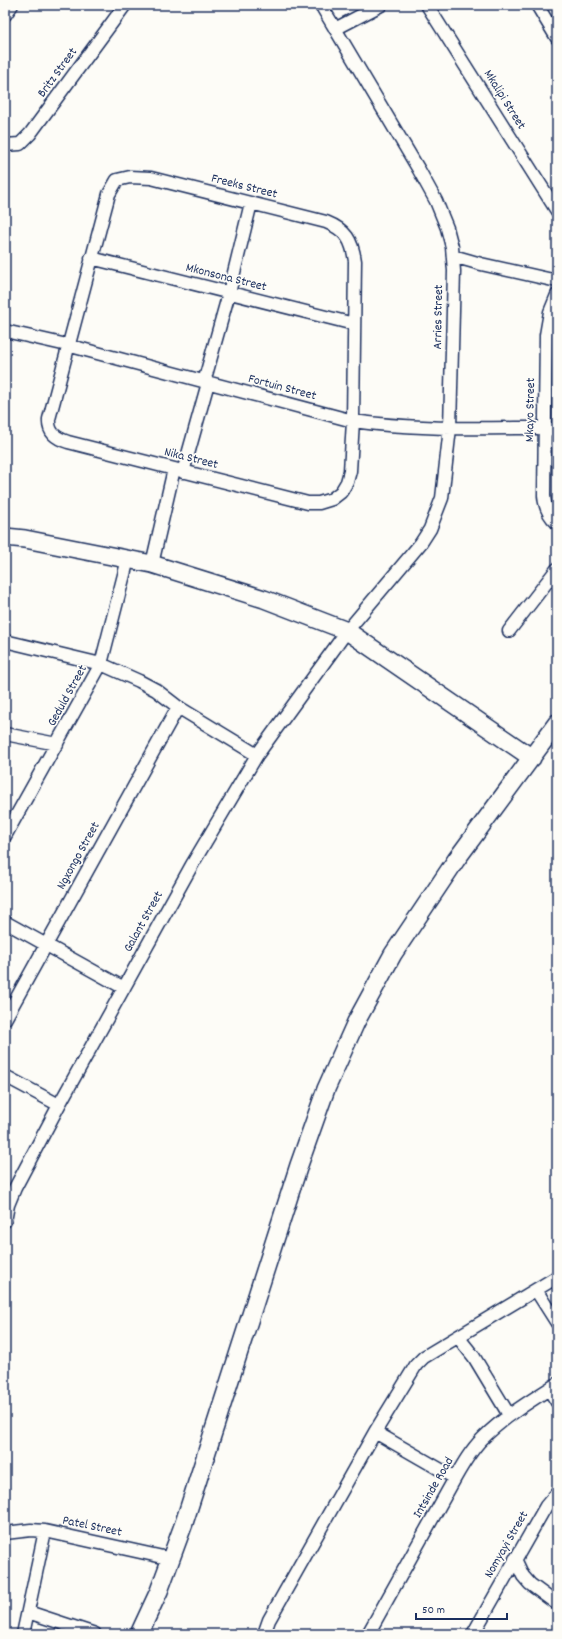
<svg xmlns="http://www.w3.org/2000/svg" width="562" height="1639" font-family="Dekko,sans-serif">
<style>
.lines{fill:none;stroke-linecap:round;stroke-linejoin:round}
.street-casing{stroke:#1b2f5e;stroke-width:15}
.secondary-casing{stroke:#1b2f5e;stroke-width:20}
.street{stroke:#fdfcf7;stroke-width:12}
.secondary{stroke:#fdfcf7;stroke-width:17}
.labels{text-anchor:middle;dominant-baseline:central;stroke-width:3.5;stroke-linejoin:round;paint-order:stroke}
.street-label{font-size:13px;fill:#1b2f5e;stroke:#fdfcf7}
</style>
<rect width="100%" height="100%" fill="#fdfcf7"/>
<filter id="ink" filterUnits="userSpaceOnUse"><feTurbulence type="fractalNoise" baseFrequency=".025" numOctaves="2"/><feDisplacementMap in="SourceGraphic" scale="8" xChannelSelector="R" yChannelSelector="G"/><feConvolveMatrix kernelMatrix="1 2 1 2 8 2 1 2 1" color-interpolation-filters="sRGB"/></filter>
<g filter="url(#ink)">
<g class="lines">
<g class="street-casing">
<path id="street" d="M427,5L557,211
M537,5L557,38
M5,15L12,5
M335,29L381,5
M5,145L20,144L30,134L125,5
M130,177L151,178L326,222C346,230 352,240 355,261L353,421L350,471L347,482L341,492L332,499L319,503H308L68,442C56,438 48,433 49,419L109,194L117,180Z
M453,256L481,264L557,281
M91,258L354,324
M557,295L550,312L546,335L544,496C545,507 548,515 557,523
M5,331L67,345L353,421C416,430 481,428 545,428L557,430
M204,382L229,293L251,203
M183,472L208,383
M152,564L174,469
M509,631L557,569
M5,641L101,664L139,681L156,690L178,707L257,755
M5,734L57,744
M5,836L101,664L128,559
M5,922L124,988
M5,1019L178,707
M5,1076L59,1105
M5,1221L8,1205L15,1188L59,1105L193,863L257,755L347,631L421,543L430,529L442,498L450,428L454,271L452,247L447,228L436,201L419,170L321,5
M536,1290L557,1323
M458,1337L474,1357L509,1415
M549,1389L557,1402
M375,1432L455,1478
M5,1533L31,1530L45,1531L172,1559
M515,1559L523,1576L530,1584L557,1604
M28,1612L95,1634
M23,1634L45,1531
M264,1634L269,1620L375,1432L416,1365L424,1357L557,1277
M368,1634L455,1478C463,1464 471,1450 482,1439C504,1417 530,1401 557,1384
M473,1634L546,1506L557,1493"/>
</g>
<g class="secondary-casing">
<path id="secondary" d="M5,537L25,539L152,564L264,599L347,631L532,758
M139,1634L159,1591L184,1523L299,1165L326,1089L356,1022L393,954L456,860L557,723"/>
</g>
<use href="#street" class="street"/>
<use href="#secondary" class="secondary"/>
</g>
</g>
<g class="labels">
<g class="street-label">
<text transform="translate(58 73) rotate(-54)">Britz Street</text>
<text transform="translate(504 100) rotate(58)">Mkalipi Street</text>
<text transform="translate(244 187) rotate(14)">Freeks Street</text>
<text transform="translate(226 278) rotate(14)">Mkonsona Street</text>
<text transform="translate(439 317) rotate(-89)">Arries Street</text>
<text transform="translate(282 388) rotate(15)">Fortuin Street</text>
<text transform="translate(531 410) rotate(-89)">Mkayo Street</text>
<text transform="translate(191 459) rotate(14)">Nika Street</text>
<text transform="translate(68 696) rotate(-61)">Geduld Street</text>
<text transform="translate(79 856) rotate(-61)">Ngxongo Street</text>
<text transform="translate(144 922) rotate(-61)">Galant Street</text>
<text transform="translate(434 1488) rotate(-60)">Intsinde Road</text>
<text transform="translate(92 1527) rotate(12)">Patel Street</text>
<text transform="translate(507 1545) rotate(-60)">Nomyayi Street</text>
</g>
</g>
<rect width="562" height="1639" fill="none" stroke="#fdfcf7" stroke-width="20"/>
<rect x="10" y="10" width="542" height="1619" fill="none" stroke="#1b2f5e" stroke-width="1.5" filter="url(#ink)"/>
<path d="M416 1613v6h91v-6" fill="none" stroke="#1b2f5e" stroke-width="2"/>
<text x="422" y="1613" font-size="12" fill="#1b2f5e" stroke="#fdfcf7" stroke-width="3" paint-order="stroke">50 m</text>
</svg>
